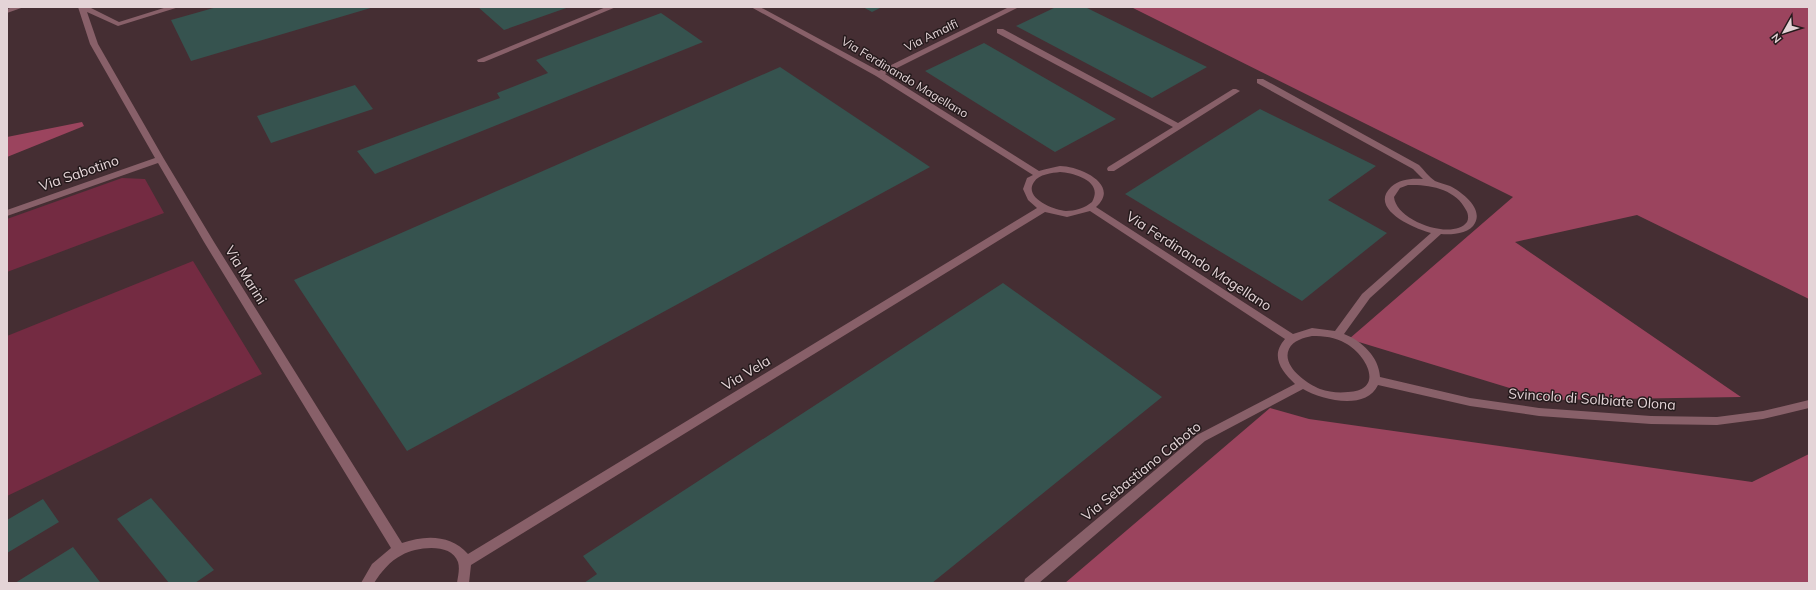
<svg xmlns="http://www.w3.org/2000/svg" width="1816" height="590" font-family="Mulish,sans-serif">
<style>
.green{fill:#742b42}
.forest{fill:#9b445e}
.building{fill:#36534f}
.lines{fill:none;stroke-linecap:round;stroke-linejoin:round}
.minor{fill:#886069;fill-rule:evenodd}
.labels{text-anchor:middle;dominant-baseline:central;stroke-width:3;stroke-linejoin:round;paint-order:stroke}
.far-street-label{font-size:12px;fill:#e4d4d7;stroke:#251a1c}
.street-label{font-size:14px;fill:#e4d4d7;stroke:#251a1c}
</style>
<rect width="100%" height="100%" fill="#452e33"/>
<path class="green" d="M122,178L145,179L164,213L7,272V219Z
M193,261L262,374L7,496V336Z"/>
<path class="forest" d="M1131,7H1809V299L1637,215L1515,242L1741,397L1549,400L1349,339L1513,197Z
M82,122L84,126L7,157V137Z
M1270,408L1309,419L1752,482L1809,454V583H1065Z"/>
<path class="building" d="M217,7H374L191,61L171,20Z
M478,7H569L504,30Z
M863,7H882L872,12Z
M1056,7H1085L1207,67L1152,98L1016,26Z
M661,13L703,42L375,174L357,151L500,98L497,93L548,73L536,60Z
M984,43L1116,119L1055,152L925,71Z
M780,67L930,167L407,451L294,280Z
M355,85L373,109L271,143L257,116Z
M1260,109L1376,166L1328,200L1387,233L1302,301L1125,194Z
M1003,283L1162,397L932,583H584L597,574L583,556Z
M151,498L214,570L195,583H169L117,519Z
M43,499L59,522L7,553V520Z
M73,547L100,582L15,583Z"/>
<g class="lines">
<path class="minor" d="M13,7H24L7,13V9Z
M78,7H89L119,22L167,7H179L118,26L87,12L98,44L164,159L214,242L402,543C424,535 451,534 468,554L1037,208L1028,200L1023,189L1027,178L1033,175L876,76L751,7H760L879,71L1009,7H1019L885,74L1039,171C1046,169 1054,167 1060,166C1080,166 1121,185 1096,207L1293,334L1312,328L1335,331L1362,294L1431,233C1415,229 1368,209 1391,187C1400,179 1412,178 1423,179L1413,169L1257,83V79H1263L1419,165C1424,170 1429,177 1435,181C1439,183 1445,184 1450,186C1462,192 1483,208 1475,223C1470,234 1451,235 1441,234L1370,298L1344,334C1362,341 1379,357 1380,377L1470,398L1539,408L1651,416L1717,417L1763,411L1809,400V408L1763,419L1717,425L1651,424L1539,416L1470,406L1378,385C1366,411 1322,400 1303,389L1205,441L1039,583H1024L1025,579L1197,435L1295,384C1281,371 1270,356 1285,339L1090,211L1067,217L1045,212L471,565L469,583H457C458,576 460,569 458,562C451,542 416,547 402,555C390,561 381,572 374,583H361L372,564L391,548L204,242L158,163L7,216V210L155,158L90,44ZM1060,172C1074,173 1104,181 1092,202C1085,208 1075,211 1066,211C1054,210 1023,198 1034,182C1039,174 1052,173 1060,172ZM1408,185C1429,184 1456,189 1466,210C1468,213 1469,218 1467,222C1453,241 1396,221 1394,197L1400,188ZM1312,336C1324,336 1335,337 1345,343C1366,354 1386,390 1348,392C1338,393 1329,392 1320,389C1307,384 1281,366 1289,349C1293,340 1304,338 1312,336Z
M606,7H616L484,62H478L477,60Z
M997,29H1003L1178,123L1233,89H1236L1240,91L1114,171H1108L1107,169L1108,167L1173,127L997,33Z"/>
</g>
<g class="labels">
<g class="far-street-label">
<text transform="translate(931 35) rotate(-26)">Via Amalfi</text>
<text transform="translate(905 77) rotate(31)">Via Ferdinando Magellano</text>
</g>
<g class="street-label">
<text transform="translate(79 173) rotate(-19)">Via Sabotino</text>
<text transform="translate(1199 261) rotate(33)">Via Ferdinando Magellano</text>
<text transform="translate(246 275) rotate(58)">Via Marini</text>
<text transform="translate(746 373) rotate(-31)">Via Vela</text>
<text transform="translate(1592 399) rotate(4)">Svincolo di Solbiate Olona</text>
<text transform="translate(1141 471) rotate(-39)">Via Sebastiano Caboto</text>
</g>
</g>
<rect width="1816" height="590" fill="none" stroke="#e4d4d7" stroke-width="16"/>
<g transform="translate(1784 32) rotate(231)" stroke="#251a1c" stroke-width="3" paint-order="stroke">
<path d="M0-3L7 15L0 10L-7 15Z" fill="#e4d4d7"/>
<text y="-6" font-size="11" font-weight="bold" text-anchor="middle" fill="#e4d4d7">N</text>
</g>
</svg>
